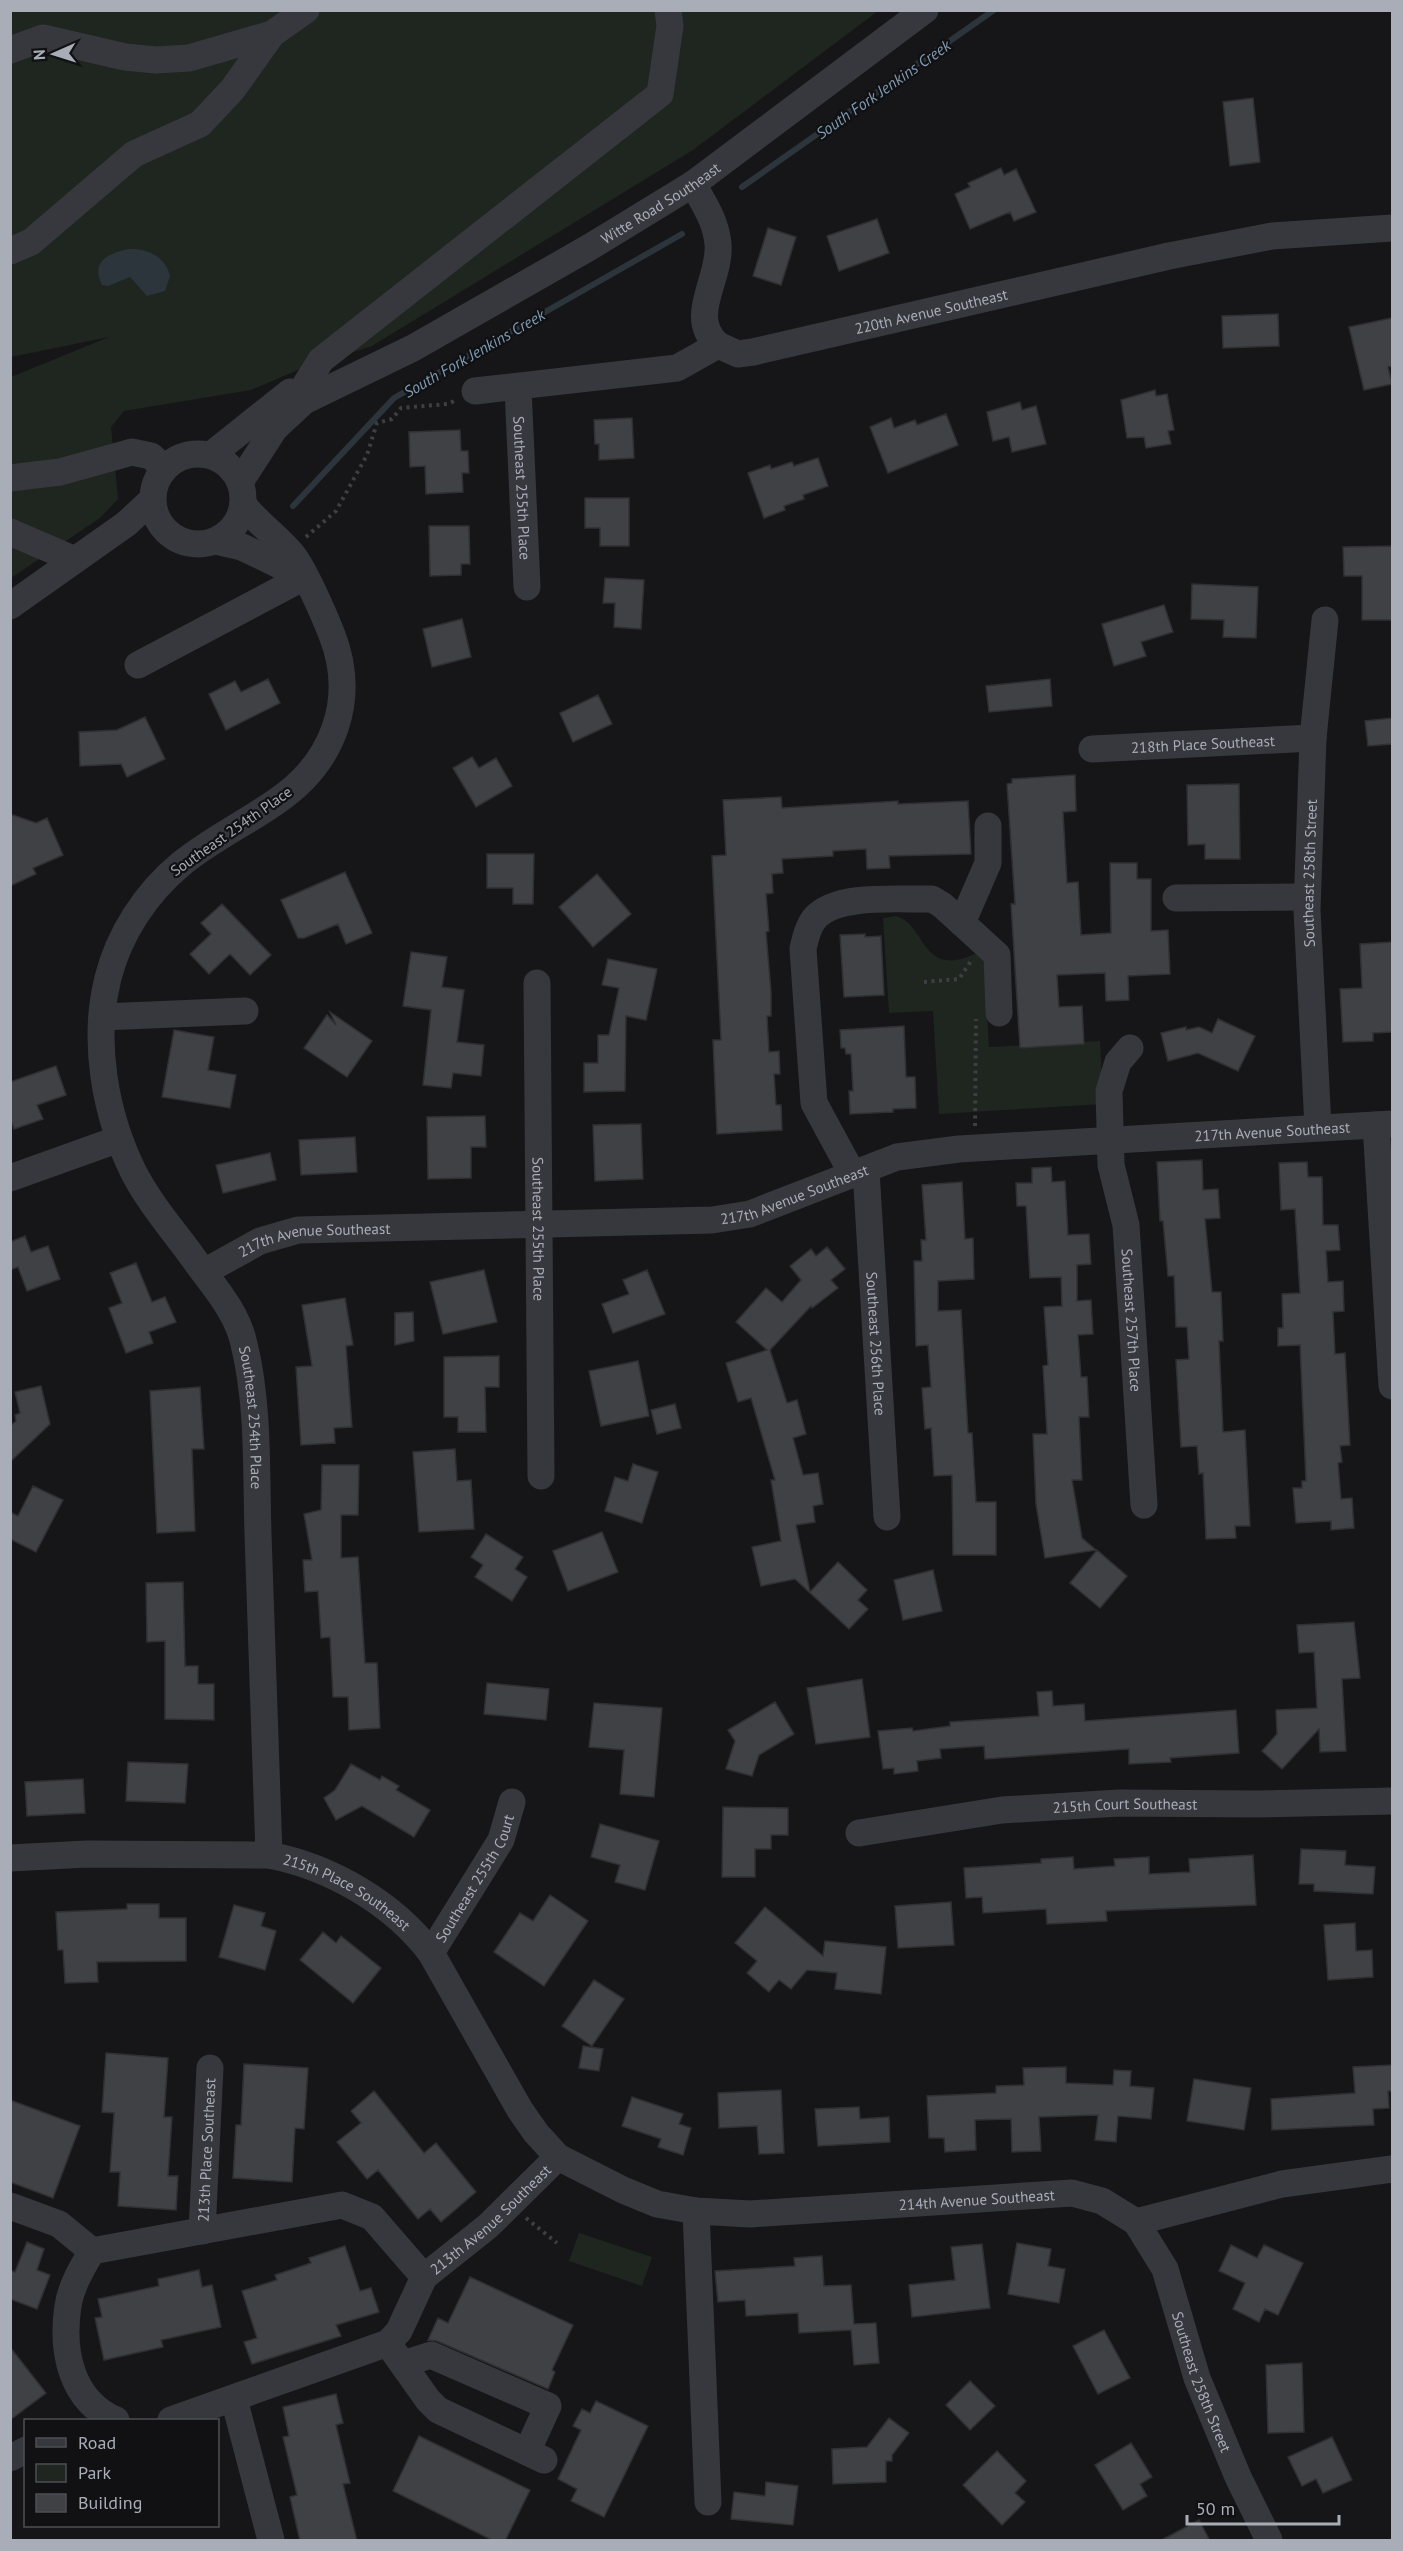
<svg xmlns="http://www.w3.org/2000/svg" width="1403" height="2551" font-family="'PT Sans',sans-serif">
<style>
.green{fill:#1e261f}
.water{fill:#2c353c}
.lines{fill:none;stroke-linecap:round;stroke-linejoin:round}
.stream{stroke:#2c353c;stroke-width:6}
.building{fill:#404145;stroke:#303034;stroke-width:1.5}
.path{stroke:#3d3f44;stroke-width:4;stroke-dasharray:3 4.5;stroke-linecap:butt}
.minor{stroke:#37383d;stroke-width:27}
.labels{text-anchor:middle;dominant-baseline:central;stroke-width:4.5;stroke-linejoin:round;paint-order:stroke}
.street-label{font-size:15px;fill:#a8adb8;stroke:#111113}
.water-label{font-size:16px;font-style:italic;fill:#7f9bb3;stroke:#111113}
</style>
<rect width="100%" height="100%" fill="#161618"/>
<path class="green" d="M11,11H878L693,150L372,346L298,370L251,390L124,411L111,427L118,499L100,518L11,578V377L109,337L11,357Z
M896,916C928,925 920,983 981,951L984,960L989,1047L1100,1041L1103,1104L939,1114L933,1011L889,1013L883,918Z
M579,2233L652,2257L642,2286L569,2261Z"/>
<path class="water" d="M129,249C147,248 166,257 170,276L165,291L147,296L130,277L108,286L102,285C90,261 109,253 129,249Z"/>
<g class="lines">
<path class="stream" d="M742,187L994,10
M293,506L394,398L682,234"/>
</g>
<path class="building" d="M1253,98L1260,162L1230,166L1223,102Z
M1001,168L1004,175L1016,169L1036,212L1014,221L1010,212L970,229L955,194L970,187L968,183Z
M877,219L889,253L839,271L827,236Z
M768,228L796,237L781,285L753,276Z
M1278,314L1279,346L1223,348L1222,316Z
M1392,318V366L1388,367L1392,384L1364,390L1349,327Z
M1155,390L1156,396L1167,394L1174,430L1168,431L1171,444L1146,448L1144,437L1127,438L1121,400Z
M1020,402L1022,410L1036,406L1046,444L1012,452L1009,437L993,441L987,412Z
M946,414L958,445L888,473L870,427L891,418L894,428L915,420L917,425Z
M632,418L634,458L599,460V444H595L594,420Z
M460,430L461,451H468L469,473H462L463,492L426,494L425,466L410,467L409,432Z
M818,458L828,486L803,495L804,499L784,506L785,510L764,518L748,473L770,465L771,469L792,462L794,466Z
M585,498H629V546H600V528H585Z
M429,526H469L470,564H461V575L430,576Z
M1392,546V620H1362V576H1344L1343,547Z
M605,578L644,580L641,629L614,627L615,603H603Z
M1192,584L1258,587L1256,638L1223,637L1224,620L1191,619Z
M1164,605L1173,632L1141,642L1146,656L1114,666L1102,624Z
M462,619L471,657L432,667L423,629Z
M268,679L280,703L226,730L209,694L235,681L241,692Z
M1050,679L1052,706L989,712L986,686Z
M598,695L612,724L573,742L560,713Z
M145,717L165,759L127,777L121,764L80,766L79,732L117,730Z
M1392,718V744L1368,746L1365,721Z
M472,757L479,768L496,758L512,786L476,807L453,768Z
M1075,775L1076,811L1063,812L1067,883L1078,882L1081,935L1111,933L1110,863H1137V879H1151V931L1168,930L1170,974L1128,976L1129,1000L1106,1001L1105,973L1057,975L1059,1007L1082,1006L1084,1044L1020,1048L1011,904H1015L1007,784L1012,783V779Z
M1239,784L1240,859H1205V844L1188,845L1187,785Z
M781,797L782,808L898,801V804L968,801L971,854L889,856L890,868L867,869L866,849L833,851V856L782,859L783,873L772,874L773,893L766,894L769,931L766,932L771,992V1016H767L769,1052L779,1051L780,1074H774L776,1105H781L782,1130L717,1134L713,1040H721L712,856L726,855L723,800Z
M10,814L36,823L47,818L63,855L33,868L36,874L10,886Z
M487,854H534L533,904H513V888H487Z
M345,872L372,933L346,944L338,924L304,938H298L281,900Z
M597,874L631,914L593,947L559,907Z
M222,904L271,955L250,975L230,954L209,974L190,954L211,934L201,923Z
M865,934V937L881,936L884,995L844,997L840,935Z
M1392,942V1032L1373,1033V1041L1343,1042L1340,989L1362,988L1360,944Z
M411,952L447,957L442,987L464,990L457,1042L484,1045L481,1076L453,1073L451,1088L423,1085L431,1010L403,1006Z
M608,959L657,969L646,1020L626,1016L625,1091L584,1092V1063H598V1035H609L619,988L602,985Z
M330,1012L372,1041L347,1077L304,1048L327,1015L336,1025Z
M1218,1019L1255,1036L1238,1071L1198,1053L1168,1061L1161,1033L1186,1027V1030L1199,1027L1212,1033Z
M904,1026L906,1077H915L916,1108L893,1109V1112L850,1114L849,1091H853L851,1054H846L845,1048H841L840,1030Z
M174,1030L214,1037L208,1070L236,1075L230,1108L162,1097Z
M56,1066L66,1095L37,1105L43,1119L14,1129L10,1118V1082Z
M485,1116L486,1147H471V1178L428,1179L427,1117Z
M641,1124L643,1179L595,1181L593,1125Z
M355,1137L357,1172L301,1175L299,1140Z
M270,1153L276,1180L223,1193L216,1165Z
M1202,1160L1203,1190L1218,1189L1220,1218L1205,1219L1212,1292H1221L1223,1341H1219L1223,1432L1245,1430L1250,1526H1235L1236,1538L1206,1539L1203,1473L1199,1474L1197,1446L1181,1447L1176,1360L1189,1359L1187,1327H1176L1174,1276H1168L1163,1221H1160L1157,1162Z
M1307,1162L1308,1177H1322L1323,1225H1338L1340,1250L1326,1251L1328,1282L1343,1281L1344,1311L1333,1312L1335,1354L1345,1353L1350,1445L1340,1446L1342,1462L1338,1463L1341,1499L1352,1498L1354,1528L1331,1530V1521L1296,1523L1293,1488H1302V1481H1306L1300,1345L1278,1346V1328H1283L1282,1294L1300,1293L1295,1209L1281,1210L1279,1163Z
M1051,1167L1052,1182L1065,1181L1068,1235L1089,1234L1091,1264L1077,1265V1301L1091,1300L1093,1334L1078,1335L1081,1377H1087L1089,1417H1079L1082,1480H1072L1082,1538L1096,1550L1045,1558L1036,1504L1033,1434H1047L1043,1366L1048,1365L1044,1307L1062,1306L1061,1277L1030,1278L1026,1206H1017L1016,1183H1032V1168Z
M962,1182L965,1239L973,1238L974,1279L938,1281V1311L961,1310L968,1433H972L976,1502H996V1555H953L952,1475L934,1476L931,1428L925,1429L922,1388L931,1387L928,1345L916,1346L914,1261H922L921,1240H926L922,1185Z
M25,1236L31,1252L48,1246L60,1279L27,1291L18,1267L10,1270V1242Z
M827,1247L845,1269L831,1280L838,1288L812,1308L811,1306L770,1350L787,1403L797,1400L806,1434L793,1438L803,1475L818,1473L823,1504L813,1506L815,1522L796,1525L810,1592L838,1562L867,1590L858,1600L868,1609L849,1629L795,1579L761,1586L752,1547L781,1541L771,1480H775L751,1398L738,1402L726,1363L767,1350L736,1322L766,1288L782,1302L801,1280L790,1266L811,1249L816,1256Z
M136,1263L152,1302L165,1297L176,1322L149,1332L153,1343L126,1353L109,1308L122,1303L110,1273Z
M484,1270L497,1322L443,1334L430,1282Z
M647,1270L665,1314L613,1333L602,1304L629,1294L623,1280Z
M345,1298L353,1345L346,1346L352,1427L334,1428L335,1443L301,1445L296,1367L312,1366L302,1305Z
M413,1312L414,1341L395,1345V1313Z
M499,1356V1387H485L486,1432H458V1417H444V1357Z
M638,1361L649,1416L601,1426L589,1371Z
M41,1386L50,1424L10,1462V1426L16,1421L15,1415L20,1413L15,1392Z
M200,1387L204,1449H192L195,1531L157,1533L150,1391Z
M675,1404L681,1428L657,1434L651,1410Z
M455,1449L457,1481L471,1480L474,1529L419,1532L413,1452Z
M633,1464L658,1472L642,1523L605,1511L615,1477L628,1481Z
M322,1465H359L358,1515H341V1558L358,1557L365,1663H377L380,1728L349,1730L348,1697H333L330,1637L321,1638L318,1591L305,1592L303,1560H312L304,1514L321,1510Z
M33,1486L63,1500L36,1552L10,1539V1512L18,1516Z
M602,1532L618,1572L568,1591L553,1551Z
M486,1534L523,1557L515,1569L527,1577L512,1601L475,1577L483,1565L471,1557Z
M1097,1550L1127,1576L1100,1608L1070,1583Z
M933,1570L942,1611L903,1620L894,1580Z
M183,1582L185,1666H198V1684H214V1720L165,1719V1641L147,1642L146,1583Z
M1354,1622L1360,1678L1342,1679L1346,1751L1320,1752L1319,1729L1282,1769L1262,1751L1277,1734L1276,1710L1317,1708L1314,1652L1299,1653L1297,1625Z
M862,1679L870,1737L816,1744L807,1688Z
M487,1683L549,1689L546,1720L484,1714Z
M1052,1691L1053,1706L1084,1704L1085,1721L1236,1710L1239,1753L1170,1758L1171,1762L1129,1764V1749L985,1759L984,1746L940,1749L941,1758L917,1761L918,1771L894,1774V1768L883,1769L878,1731L912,1728L913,1731L950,1726V1722L1039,1716L1037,1692Z
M775,1702L794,1734L759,1755L752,1776L726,1769L735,1741L728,1730Z
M594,1703L662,1708L654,1797L620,1794L624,1750L589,1747Z
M128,1762L188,1764L185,1803L126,1801Z
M351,1764L380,1780L382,1776L399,1786L396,1790L430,1810L414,1837L362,1806L336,1820L324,1798L335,1790Z
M83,1779L85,1813L27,1816L25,1782Z
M723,1807L788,1808V1835H771V1849H755V1877H722Z
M600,1824L659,1841L645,1890L615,1882L620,1865L591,1857Z
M1301,1849L1346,1851L1345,1865L1375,1867L1373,1894L1314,1891V1884H1299Z
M1253,1855L1256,1905L1106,1911L1107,1921L1047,1924L1046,1909L983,1913L982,1897L966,1898L964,1868L1041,1863V1859L1073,1857L1074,1869L1115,1866L1114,1859L1149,1857V1874L1190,1872L1189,1859Z
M550,1895L588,1921L544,1986L494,1952L520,1913L533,1921Z
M951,1902L954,1945L898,1948L895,1906Z
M127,1904H159V1918H186V1961L97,1962L98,1982L65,1983L63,1950H58L56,1912L127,1909Z
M234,1905L265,1913L261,1926L276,1931L265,1970L219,1957Z
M765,1907L823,1956L825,1941L886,1947L881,1994L835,1989L837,1973L807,1970L791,1989L779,1980L769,1992L747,1973L757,1961L735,1943Z
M1355,1923L1356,1951L1372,1950L1373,1977L1328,1980L1324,1925Z
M323,1932L336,1943L341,1936L381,1968L353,2003L300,1960Z
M594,1980L624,1999L592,2046L562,2026Z
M583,2046L603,2049L599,2071L579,2068Z
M106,2053L168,2058L164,2117H172L168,2176H178L176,2210L118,2206L120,2172H110L114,2113L102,2112Z
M244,2064L308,2068L304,2129L295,2128L292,2182L233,2178L236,2125H241Z
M1392,2065V2091H1388L1389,2108L1373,2109L1374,2125L1272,2130L1271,2099L1355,2093L1353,2067Z
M1066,2067V2083L1113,2085L1114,2070L1131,2071L1130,2086L1154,2088L1151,2119L1118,2116L1116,2142L1095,2140L1098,2115L1039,2117L1041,2151L1012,2152L1011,2119L975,2120L976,2150L945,2152L944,2138H929L927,2096L996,2093V2086L1024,2085L1023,2068Z
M1194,2079L1251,2088L1244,2130L1187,2121Z
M781,2090L784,2153L759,2154L757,2126L719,2128L718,2093Z
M374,2091L424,2153L436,2143L476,2192L441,2222L430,2209L418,2219L378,2170L367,2179L337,2142L361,2123L351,2111Z
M632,2097L683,2114L679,2124L691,2128L683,2155L658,2147L661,2139L622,2126Z
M10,2100L80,2126L53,2198L10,2182Z
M859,2107L860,2119L889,2117L890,2142L818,2146L815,2109Z
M27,2242L44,2249L37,2270L50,2275L37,2309L10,2299V2270L15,2272Z
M1017,2243L1051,2249L1048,2266L1065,2269L1059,2303L1008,2294Z
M982,2244L990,2308L912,2317L909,2285L955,2280L951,2247Z
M1231,2245L1257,2258L1264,2245L1303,2263L1278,2315L1265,2309L1259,2322L1233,2309L1245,2283L1219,2271Z
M345,2246L360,2291L371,2288L379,2312L336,2325L341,2336L252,2364L244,2342L257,2338L242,2291L277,2280L275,2275L311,2263L309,2258Z
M822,2256L824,2286L851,2285L854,2324L876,2323L879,2363L854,2365L851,2330L799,2333L798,2313L746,2316L745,2300L718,2302L715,2271L795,2266L794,2258Z
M199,2270L202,2287L212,2285L221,2327L161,2340L163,2347L104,2360L95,2318L102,2317L98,2299L159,2286L158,2279Z
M470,2277L573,2325L552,2370L555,2372L548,2389L437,2341L428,2340L438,2318L448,2323Z
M1104,2330L1130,2378L1098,2394L1073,2346Z
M10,2347L46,2393L10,2420Z
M1302,2363L1304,2432L1268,2433L1266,2365Z
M970,2381L995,2406L970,2430L946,2405Z
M336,2394L343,2423L336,2425L350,2483L343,2484L357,2541H300L290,2497L297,2495L283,2437L289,2436L283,2407Z
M596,2401L648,2426L604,2517L571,2501L577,2489L558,2479L581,2430L573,2426L582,2409L590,2413Z
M889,2418L909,2433L892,2455V2461H886V2482L833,2484L832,2449L867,2447Z
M419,2436L530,2490L505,2541H494L393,2491Z
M1332,2437L1352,2480L1323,2493L1316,2479L1302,2486L1288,2457Z
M1131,2443L1152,2477L1140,2484L1147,2496L1123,2510L1095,2465Z
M997,2451L1026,2481L1015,2493L1025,2502L1002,2525L963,2485Z
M766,2482L798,2486L793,2525L731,2519L734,2492L765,2496Z
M1199,2520L1210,2541H1160Z"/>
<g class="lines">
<path class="path" d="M306,537L336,511L367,455L377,423L392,419L401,408L447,404L457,400
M924,982L959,979L971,961
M975,1126L976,1019
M526,2218L557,2243"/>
<g class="minor">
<path d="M10,50L43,38L125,57L156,60L189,58L272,34"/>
<path d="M693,184C704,204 716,221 718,244C721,280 686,317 718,345"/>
<path d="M10,251L31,242L134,154L200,124L232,90L272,34L306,10"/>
<path d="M306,384L321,360L660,94L670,26L668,10"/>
<path id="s1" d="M518,388L527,587"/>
<path id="s2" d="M475,391L677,368L718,345L738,354L753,352L1169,256L1272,236L1392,228"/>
<circle cx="198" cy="499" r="45"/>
<path d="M211,455L290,392"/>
<path d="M10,478L60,472L132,452L151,456L164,468"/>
<path id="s3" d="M240,482L275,428L304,401L413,348L590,247L693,184L925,10"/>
<path id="s4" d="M243,504C257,523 276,535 291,553C303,566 325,617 332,635C357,699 334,762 277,801C246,823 210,840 181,864C146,893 119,934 108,978C92,1041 105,1114 133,1171C149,1203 174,1231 194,1259C213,1286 237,1311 244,1344C259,1405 256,1472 258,1534C262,1641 266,1748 269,1855"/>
<path d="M10,532L75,560"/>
<path d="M216,541L242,547L304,577"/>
<path d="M10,606L126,524L152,500"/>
<path d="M138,665L304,577"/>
<path id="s5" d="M1092,749L1313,738"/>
<path d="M988,826V863L962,923L997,955L999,1013"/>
<path d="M1176,898L1307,897"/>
<path id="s6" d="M537,983L541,1476"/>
<path d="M102,1017L245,1011"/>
<path id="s7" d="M1130,1048L1118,1062L1109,1091L1111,1165L1126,1225L1144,1505"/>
<path d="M1376,1125L1392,1386"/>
<path id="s8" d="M1318,1127L1307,910L1313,738L1325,620"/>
<path id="s9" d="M866,1170L887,1517"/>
<path d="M853,1175L814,1103L803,949C805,939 808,926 815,918C837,893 900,900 932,899L942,905L962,923"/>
<path d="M10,1178L119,1139"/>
<path id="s10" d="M204,1272L260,1241L298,1230L712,1220L750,1214L897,1157L959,1149L1392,1124"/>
<path id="s11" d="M859,1833L1002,1810L1119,1803L1258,1804L1392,1801"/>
<path id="s12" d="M10,1858L87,1854L269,1855C331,1867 393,1903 431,1953L520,2110L536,2133L558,2157L623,2190L657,2204L696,2211L750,2214L1072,2193L1102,2201L1136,2222L1282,2184L1392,2169"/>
<path id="s13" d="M431,1953L501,1840L512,1802"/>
<path d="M10,2206L59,2224L92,2251L342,2205L372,2217L424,2277"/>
<path d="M696,2211L708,2502"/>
<path id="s14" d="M1136,2222L1165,2269L1197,2378L1238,2477L1269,2540"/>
<path id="s15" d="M202,2231L210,2068"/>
<path d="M92,2251C82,2268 71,2286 68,2306C61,2351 71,2401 116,2420"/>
<path d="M394,2352L428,2400L438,2410L544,2460"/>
<path d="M403,2364L431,2355L548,2406L527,2452"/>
<path d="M234,2399L271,2540"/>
<path id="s16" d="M171,2420L388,2343L399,2331L424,2277L488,2226L558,2157"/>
<path d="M10,2458L26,2450"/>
</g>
</g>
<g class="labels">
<g class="street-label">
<text stroke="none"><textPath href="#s3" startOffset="512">Witte Road Southeast</textPath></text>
<text stroke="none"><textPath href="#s2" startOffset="470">220th Avenue Southeast</textPath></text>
<text stroke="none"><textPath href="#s1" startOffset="100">Southeast 255th Place</textPath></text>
<text stroke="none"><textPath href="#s5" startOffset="111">218th Place Southeast</textPath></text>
<text transform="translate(231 831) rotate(-35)">Southeast 254th Place</text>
<text stroke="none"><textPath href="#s8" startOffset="254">Southeast 258th Street</textPath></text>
<text stroke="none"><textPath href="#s10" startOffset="1090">217th Avenue Southeast</textPath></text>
<text stroke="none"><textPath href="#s10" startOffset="604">217th Avenue Southeast</textPath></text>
<text stroke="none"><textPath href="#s6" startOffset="246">Southeast 255th Place</textPath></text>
<text stroke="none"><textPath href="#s10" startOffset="118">217th Avenue Southeast</textPath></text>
<text stroke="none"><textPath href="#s7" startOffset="280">Southeast 257th Place</textPath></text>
<text stroke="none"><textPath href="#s9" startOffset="174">Southeast 256th Place</textPath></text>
<text stroke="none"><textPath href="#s4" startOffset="1082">Southeast 254th Place</textPath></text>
<text stroke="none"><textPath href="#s11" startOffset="268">215th Court Southeast</textPath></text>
<text stroke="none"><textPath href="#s13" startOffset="87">Southeast 255th Court</textPath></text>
<text stroke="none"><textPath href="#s12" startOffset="346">215th Place Southeast</textPath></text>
<text stroke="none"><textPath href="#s15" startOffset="81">213th Place Southeast</textPath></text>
<text stroke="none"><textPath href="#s12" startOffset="1124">214th Avenue Southeast</textPath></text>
<text stroke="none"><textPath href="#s16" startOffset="394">213th Avenue Southeast</textPath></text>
<text stroke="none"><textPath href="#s14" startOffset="174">Southeast 258th Street</textPath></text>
</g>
<g class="water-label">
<text transform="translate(883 89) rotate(-35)">South Fork Jenkins Creek</text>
<text transform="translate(474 353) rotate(-30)">South Fork Jenkins Creek</text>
</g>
</g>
<rect width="1403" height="2551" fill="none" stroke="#a8adb8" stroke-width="24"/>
<rect x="24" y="2419" width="195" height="108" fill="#111113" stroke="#4d4f55" stroke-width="1.5"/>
<rect x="36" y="2438" width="30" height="9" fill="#37383d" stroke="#4d4f55" stroke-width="1.5"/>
<text x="78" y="2449" font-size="18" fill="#a8adb8">Road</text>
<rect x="36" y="2464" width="30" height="18" fill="#1e261f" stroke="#4d4f55" stroke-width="1.5"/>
<text x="78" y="2479" font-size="18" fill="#a8adb8">Park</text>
<rect x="36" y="2494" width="30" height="18" fill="#404145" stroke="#4d4f55" stroke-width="1.5"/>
<text x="78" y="2509" font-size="18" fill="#a8adb8">Building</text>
<g transform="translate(54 54) rotate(267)" stroke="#111113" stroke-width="4.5" paint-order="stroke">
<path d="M0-4.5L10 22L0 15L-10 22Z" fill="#a8adb8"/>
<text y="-9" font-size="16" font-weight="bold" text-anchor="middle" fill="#a8adb8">N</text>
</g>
<path d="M1187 2515v9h152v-9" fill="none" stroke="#a8adb8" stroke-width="3"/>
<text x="1196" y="2515" font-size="18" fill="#a8adb8" stroke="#111113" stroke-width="4.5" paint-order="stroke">50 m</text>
</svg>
